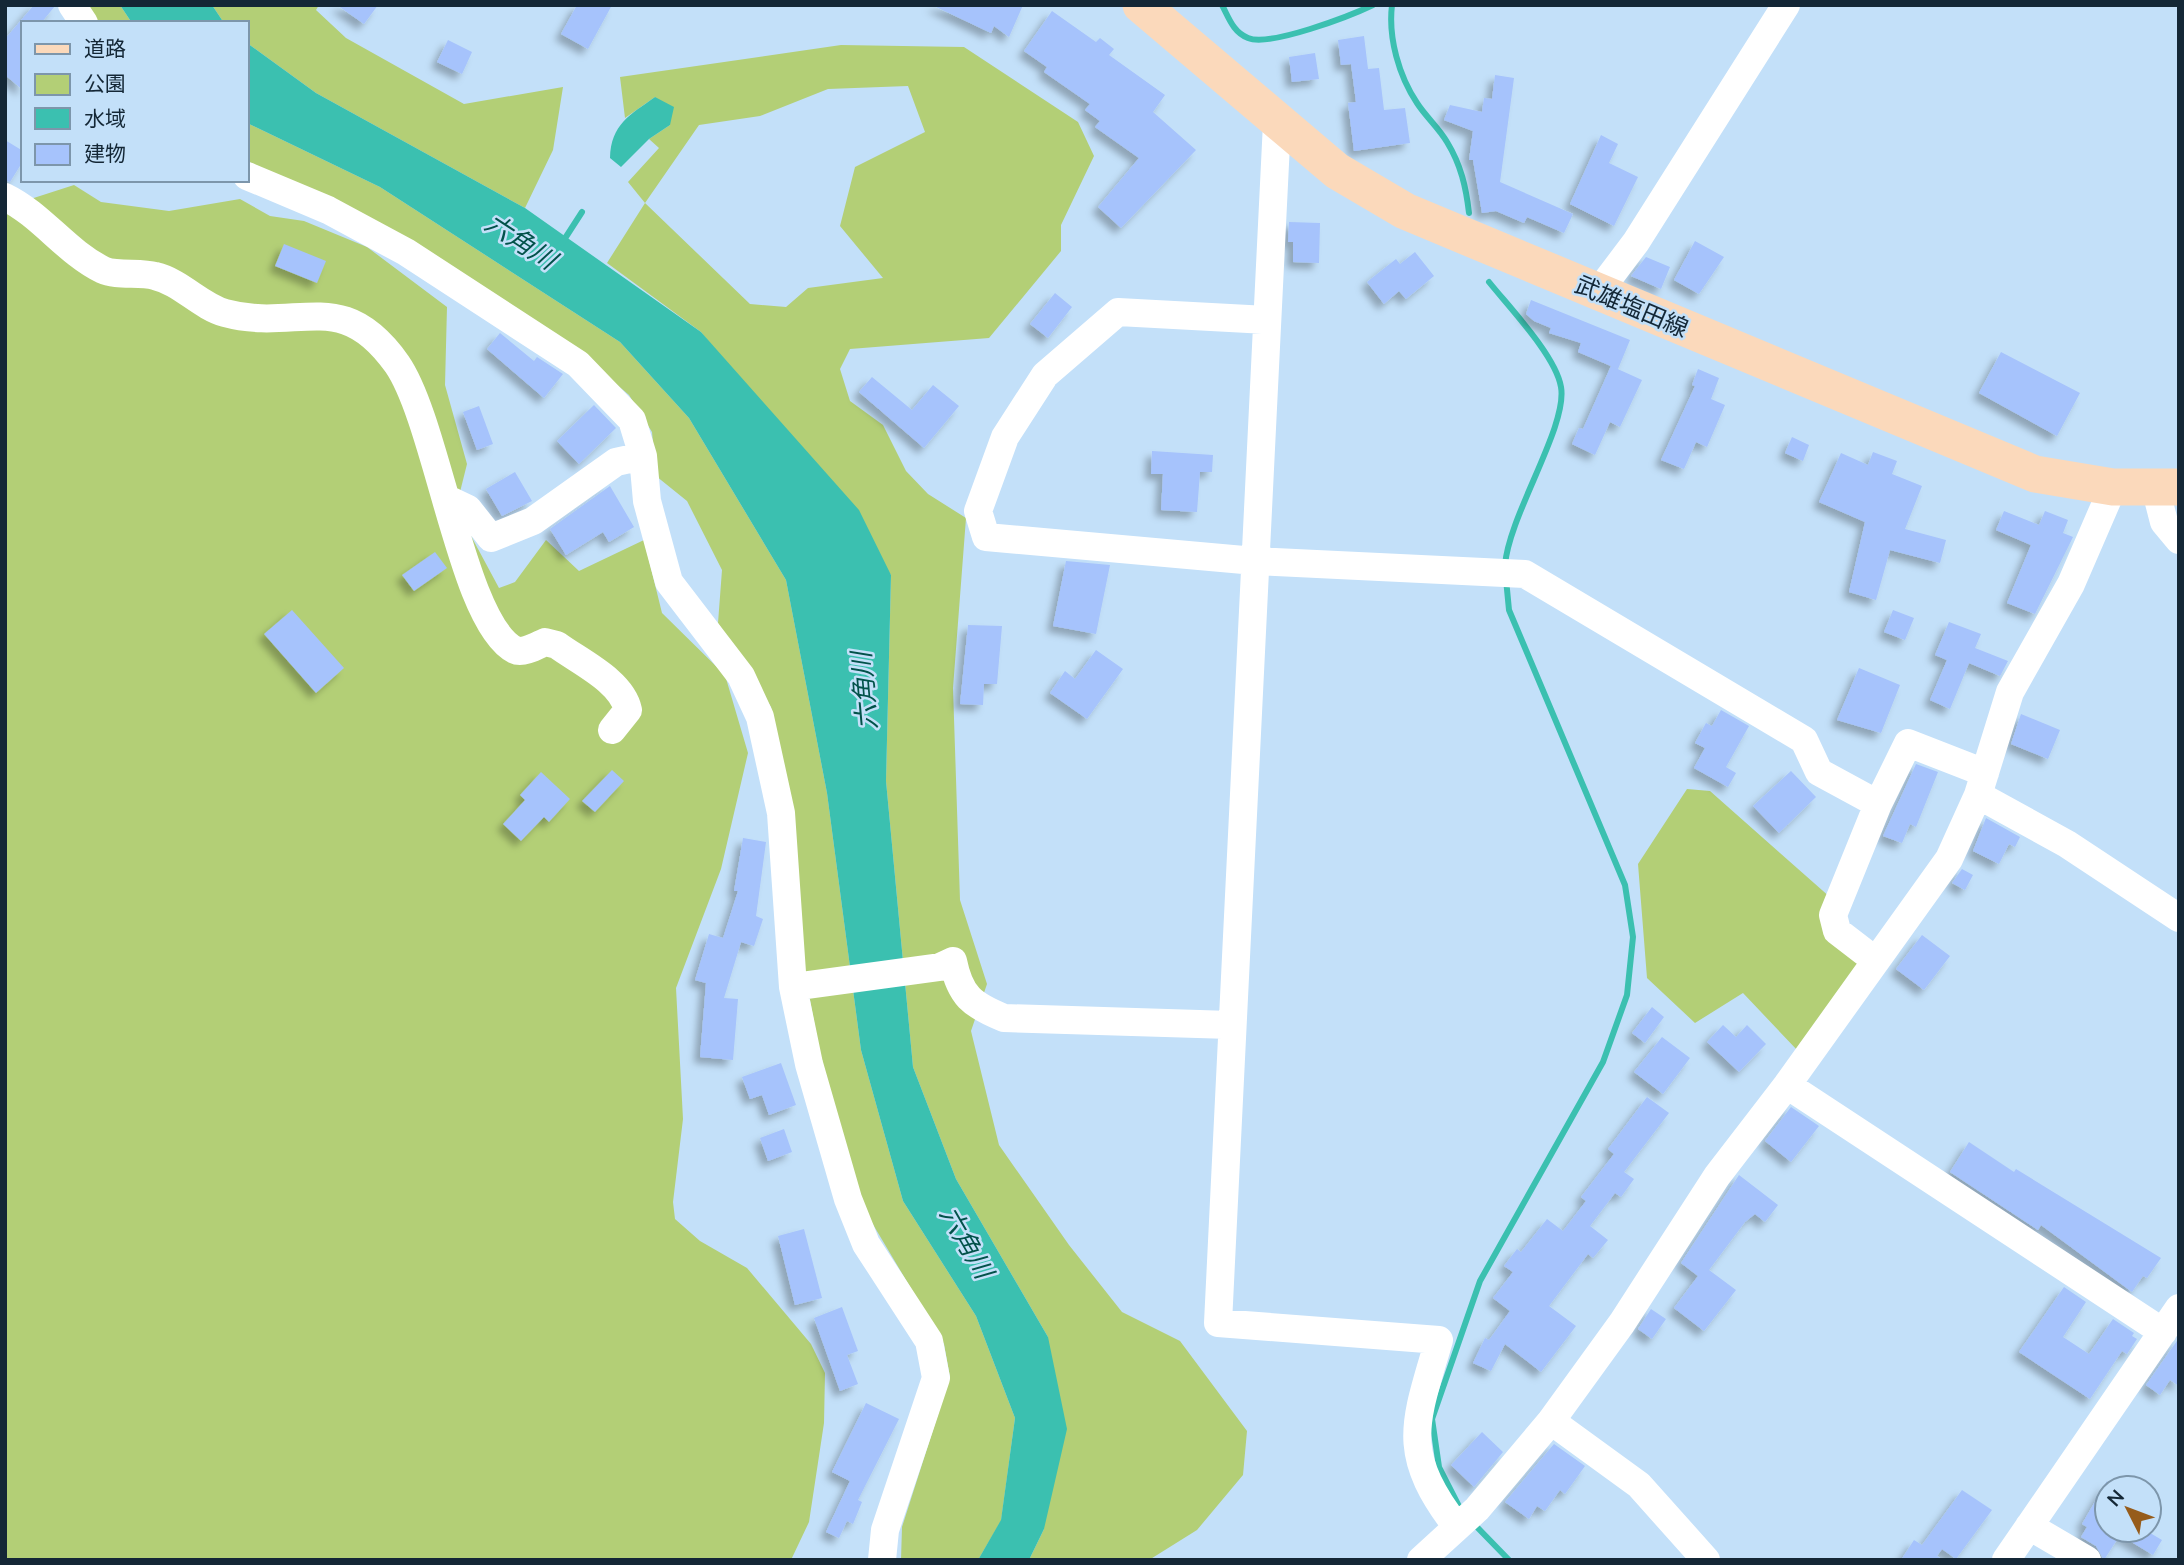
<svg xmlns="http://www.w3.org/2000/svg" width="2184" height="1565" font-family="Mulish,'Noto Sans JP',sans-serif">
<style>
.green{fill:#b3cf76;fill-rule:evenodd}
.water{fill:#3bc0b0}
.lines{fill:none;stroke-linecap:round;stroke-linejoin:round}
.stream{stroke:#3bc0b0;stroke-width:6}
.building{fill:#a6c3fc;filter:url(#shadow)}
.minor{stroke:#fff;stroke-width:28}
.major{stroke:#fbd9bb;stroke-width:37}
.labels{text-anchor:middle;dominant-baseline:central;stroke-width:5;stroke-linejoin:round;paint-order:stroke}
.street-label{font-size:24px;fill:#142736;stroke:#c3e0f9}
.water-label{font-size:26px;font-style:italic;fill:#02524a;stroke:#c3e0f9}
</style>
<defs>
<filter id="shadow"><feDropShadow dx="-6" dy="6" stdDeviation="3.5" flood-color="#0004"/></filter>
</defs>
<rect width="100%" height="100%" fill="#c3e0f9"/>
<path class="green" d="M82,5H120L132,23H95Z
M212,5H319L316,10L346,38L464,104L563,87L553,150L525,208L316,93L247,43V23H224Z
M841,45L964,47L1078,122L1094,156L1061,225V251L989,338L850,349L840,369L850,401L883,425L906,471L928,494L966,518L953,688L960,900L987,984L971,1031L999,1145L1069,1245L1122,1312L1180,1341L1247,1431L1243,1475L1197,1530L1149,1560H1029L1044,1529L1048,1337L956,1179L913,1067L886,781L891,575L701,332L607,263L645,203L628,182L659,148L649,139L670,125L655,97L625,118L620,77ZM908,86L925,132L855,167L840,226L883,278L808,288L786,307L750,304L645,203L699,125L760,116L828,89Z
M247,123L380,187L620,342L689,418L786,580L827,793L861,1050L903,1201L976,1316L1015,1418L1001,1521L978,1560H901L902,1527L950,1377L944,1344L865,1211L820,1054L803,962L792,801L771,707L718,623L722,570L687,501L656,476L652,432L629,395L582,355L335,201L247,161Z
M74,185L101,202L169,211L240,199L270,216L304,221L367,247L447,307L445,385L467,464L456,508L499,588L515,582L546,540L579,571L644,540L662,613L725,675L748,753L721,869L676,988L683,1119L673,1202L675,1219L700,1241L747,1268L811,1344L825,1373L824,1423L809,1522L791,1560H5V202L12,205Z
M1687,789L1710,791L1831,898L1865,962L1798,1051L1743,993L1695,1023L1647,978L1638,864Z"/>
<path class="water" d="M120,5H212L224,23H132Z
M247,43L316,93L525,208L701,332L859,510L891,575L886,781L913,1067L956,1179L1048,1337L1067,1429L1044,1529L1029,1560H978L1001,1520L1015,1418L976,1316L903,1201L861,1050L827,793L786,580L689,418L620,342L380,187L247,123Z
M655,97L674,107L670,125L649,139L621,167L610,158C611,124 630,115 655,97Z"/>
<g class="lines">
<path class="stream" d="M1222,5C1229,18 1233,32 1248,38C1270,47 1350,16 1373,5
M1392,5C1388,38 1399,76 1417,103C1426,117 1439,128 1447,142C1461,165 1466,187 1469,213
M562,243L582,212
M1489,282C1509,307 1556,356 1561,387C1568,426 1509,515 1505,565
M1462,1512L1439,1467L1432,1419L1480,1281L1603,1062L1627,995L1633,937L1625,885L1509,610L1506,579
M1472,1522L1509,1560"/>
</g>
<path class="building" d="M34,5L55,6L41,23H23V90L5,75V39Z
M337,5H378L364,24Z
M577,5H612L588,49L561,34Z
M932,5H1023L1009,37L994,26L991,33Z
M1052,11L1096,42L1100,38L1114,49L1109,55L1165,95L1153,112L1196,150L1121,228L1098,207L1139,158L1095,127L1100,121L1085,110L1090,104L1044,72L1047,67L1024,51Z
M1364,36L1368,69L1379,68L1384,110L1405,108L1410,143L1354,151L1348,103L1356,102L1351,64L1341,65L1338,40Z
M448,40L472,52L462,74L437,62Z
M1315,53L1319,79L1292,82L1289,57Z
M1495,75L1514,78L1500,182L1573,214L1564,233L1527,217L1524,223L1496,211L1482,213L1473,160H1469L1473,131L1444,120L1450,105L1482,112L1484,98L1492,99Z
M1601,135L1618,144L1609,163L1638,177L1614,226L1570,204Z
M5,140L23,151V161L10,182L5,180Z
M1289,222L1320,223L1319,263L1293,262V242H1288Z
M1695,241L1724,257L1699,294L1674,280Z
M284,244L326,261L317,283L275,266Z
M1415,252L1434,276L1406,299L1399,291L1384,304L1367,282L1396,259L1400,264Z
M1646,257L1670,267L1661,289L1631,276Z
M1055,293L1072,307L1048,338L1030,324Z
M1531,300L1630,340L1618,369L1578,352L1581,343L1549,333L1551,328L1534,321L1526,314Z
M500,333L534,361L537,357L563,374L544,398L487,349Z
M2001,352L2080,393L2057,436L1979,393Z
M1611,366L1642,380L1620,427L1610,422L1595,455L1572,444L1579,428L1583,429Z
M1698,369L1719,378L1711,399L1725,405L1707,447L1696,442L1684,469L1661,460L1695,386L1692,385Z
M872,377L912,410L933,385L959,406L924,448L859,392Z
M594,405L616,428L579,464L557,441Z
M479,406L493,444L477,450L463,412Z
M1792,437L1809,445L1803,461L1785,453Z
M1152,451L1213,455L1212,472H1200L1197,512L1161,510L1163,474H1151Z
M1873,452L1897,461L1892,474L1922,486L1905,529L1946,540L1940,563L1890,550L1876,600L1849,592L1865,522L1819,502L1841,453L1868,465Z
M515,472L532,501L502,516L486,489Z
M610,486L634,527L609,542L603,532L566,555L550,529Z
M2004,511L2039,525L2045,511L2068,520L2063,533L2073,537L2035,614L2007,603L2031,545L1996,530Z
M435,552L447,568L414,591L402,575Z
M1066,561L1110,565L1096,634L1053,626Z
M292,610L344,668L316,693L264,634Z
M1893,610L1914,618L1905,640L1884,632Z
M1949,622L1981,634L1975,648L2008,661L2000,676L1969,663L1950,709L1930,700L1947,660L1935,655Z
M968,625L1002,626L997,684H984L983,705L960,704Z
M1096,650L1123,669L1087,719L1050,693L1065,671L1075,679Z
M1859,668L1900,685L1881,733L1837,720Z
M1721,710L1749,726L1726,767L1736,773L1728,787L1694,768L1705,748L1695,743L1706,723L1712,726Z
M2021,714L2060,730L2048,759L2011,744Z
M1916,764L1938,772L1916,827L1910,824L1902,843L1883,836Z
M612,770L624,781L595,812L582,801Z
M1791,771L1816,797L1779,833L1753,806Z
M541,772L570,799L549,822L544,817L521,841L503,824L525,800L520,795Z
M1986,818L2020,837L2015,847L2009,844L1999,864L1973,851Z
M743,838L766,842L756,916L763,919L754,946L741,942L724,998L738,999L733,1060L700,1057L706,983L695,980L709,934L723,938L738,891H734Z
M1962,869L1973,875L1965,890L1952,883Z
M1922,935L1950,956L1924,990L1896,969Z
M1652,1007L1664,1017L1645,1043L1632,1033Z
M1723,1025L1736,1037L1747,1025L1766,1044L1739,1072L1707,1042Z
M1662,1037L1690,1058L1663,1094L1634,1072Z
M781,1063L796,1105L769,1115L762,1095L750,1099L742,1077Z
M1647,1097L1669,1113L1624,1172L1634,1179L1621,1197L1615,1193L1590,1226L1608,1240L1593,1258L1588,1254L1549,1306L1576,1326L1541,1372L1505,1344L1491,1371L1473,1363L1485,1338L1489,1340L1510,1311L1493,1298L1513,1272L1504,1266L1517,1249L1521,1252L1547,1219L1563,1231L1586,1201L1581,1197L1614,1154L1608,1149Z
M1791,1107L1819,1126L1791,1162L1765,1141Z
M784,1129L792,1152L768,1161L760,1138Z
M1969,1142L2014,1172L2016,1169L2161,1258L2147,1278L2143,1276L2132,1292L2041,1225L2038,1230L1950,1172Z
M1739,1175L1778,1205L1765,1222L1755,1214L1745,1222L1709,1270L1736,1290L1704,1331L1674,1308L1698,1276L1681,1263Z
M804,1229L822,1298L795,1305L778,1236Z
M2064,1287L2086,1302L2063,1337L2089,1354L2113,1319L2134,1333L2132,1336L2137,1339L2127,1354L2122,1351L2090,1399L2019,1352Z
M842,1307L858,1351L847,1355L858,1384L840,1391L814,1318Z
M1651,1309L1666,1319L1652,1339L1638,1329Z
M2179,1338V1386L2170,1380L2160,1395L2146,1385Z
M866,1403L899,1419L858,1500L862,1502L853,1524L847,1521L839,1538L826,1532L850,1481L832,1472Z
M1482,1432L1503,1452L1474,1487L1451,1465Z
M1554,1444L1585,1466L1565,1494L1560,1490L1545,1511L1537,1506L1529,1519L1505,1502Z
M2107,1481V1530H2145L2162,1540L2153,1555L2120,1535L2104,1560L2096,1546L2081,1537L2087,1527L2082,1524Z
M1962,1490L1992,1510L1956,1559L1942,1549L1937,1556L1943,1560H1901L1914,1540L1922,1545Z"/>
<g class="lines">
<path class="minor" d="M72,5L84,23
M1277,123L1218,1323L1439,1340C1415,1423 1399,1452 1457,1527
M247,176L328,210L406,252L578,364L632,420L643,456L647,501L669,582L741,676L760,717L781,813L793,987L809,1064L848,1199L866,1244L929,1341L936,1378L885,1530L882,1560
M5,197C42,215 66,252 103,270C116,276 140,272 155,276C181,282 200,306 225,313C299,333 341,285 397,364C438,423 462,623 515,650C523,654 538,645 545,642L557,645C580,662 622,681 628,710L612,730
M1599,291L1636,242L1786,5
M1267,320L1118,312L1045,375L1005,437L978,511L986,537L1255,561L1525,574L1804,740L1819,772L1878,804
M2155,487L2164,522L2179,540
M447,499L468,509L491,538L533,521L616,462L643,456
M1978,795L2067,844L2179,918
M1876,961L1837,931L1833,915L1878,804L1908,743L1985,773
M793,987L940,967L953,961C960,996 972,1005 1004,1018L1231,1025
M1787,1085L2163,1332
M1551,1421L1639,1485L1706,1560
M2029,1526L2087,1560
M1421,1560L1477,1509L1551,1421L1622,1323L1717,1176L1787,1085L1949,859L1978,795L2010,692L2071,584L2113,487
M2006,1560L2179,1308"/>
<path class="major" d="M1141,5L1337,171L1405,211L2035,474L2113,487H2179"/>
</g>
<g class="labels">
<g class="street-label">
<text transform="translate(1632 306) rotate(23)">武雄塩田線</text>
</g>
<g class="water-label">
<text transform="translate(521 241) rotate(33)">六角川</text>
<text transform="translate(864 691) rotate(-95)">六角川</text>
<text transform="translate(967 1242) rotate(60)">六角川</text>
</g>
</g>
<rect width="2184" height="1565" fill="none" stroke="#142736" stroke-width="14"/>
<rect x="21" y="21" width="228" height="161" fill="#c3e0f9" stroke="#7d96ab" stroke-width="2"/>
<rect x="35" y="44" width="35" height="10" fill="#fbd9bb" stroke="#7d96ab" stroke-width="2"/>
<text x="84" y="56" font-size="21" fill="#142736">道路</text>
<rect x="35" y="74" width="35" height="21" fill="#b3cf76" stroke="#7d96ab" stroke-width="2"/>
<text x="84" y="91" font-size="21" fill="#142736">公園</text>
<rect x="35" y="108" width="35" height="21" fill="#3bc0b0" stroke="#7d96ab" stroke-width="2"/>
<text x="84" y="126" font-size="21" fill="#142736">水域</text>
<rect x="35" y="144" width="35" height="21" fill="#a6c3fc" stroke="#7d96ab" stroke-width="2"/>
<text x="84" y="161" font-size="21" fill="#142736">建物</text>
<g transform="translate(2128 1509) rotate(312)"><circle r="33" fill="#c3e0f9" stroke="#7d96ab" stroke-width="2"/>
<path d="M0-5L12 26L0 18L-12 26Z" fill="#965c1b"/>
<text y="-10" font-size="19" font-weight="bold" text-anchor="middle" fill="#142736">N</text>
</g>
</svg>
